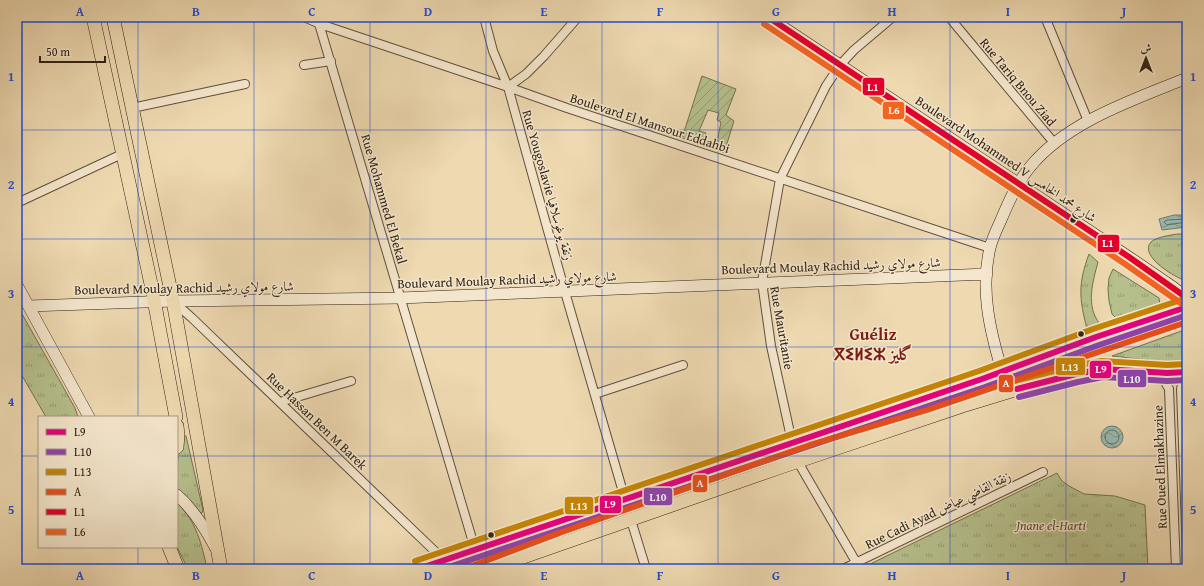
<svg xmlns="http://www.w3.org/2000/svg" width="1204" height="586" font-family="'Gentium Book Plus',Amiri,'Noto Sans Tifinagh',serif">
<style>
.grass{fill:url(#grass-tufts);stroke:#737151}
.garden{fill:url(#garden-furrows);stroke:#737151}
.water{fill:url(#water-waves);stroke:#6f7d71}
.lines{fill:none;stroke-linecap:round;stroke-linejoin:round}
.shore{stroke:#646e62;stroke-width:1}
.street-casing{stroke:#60503c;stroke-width:10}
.secondary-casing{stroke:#302215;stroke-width:12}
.primary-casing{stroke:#302215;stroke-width:14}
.street{stroke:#f4e6cc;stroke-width:8}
.secondary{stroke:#f4e6cc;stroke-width:11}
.primary{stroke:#eed9b1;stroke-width:13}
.bus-1-casing{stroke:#f4e6cc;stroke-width:9}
.bus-2-casing{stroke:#f4e6cc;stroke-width:9}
.bus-3-casing{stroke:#f4e6cc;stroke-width:9}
.bus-4-casing{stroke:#f4e6cc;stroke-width:9}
.bus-5-casing{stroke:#f4e6cc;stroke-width:9}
.bus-6-casing{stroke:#f4e6cc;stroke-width:9}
.bus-1{stroke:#e5007d;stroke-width:6}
.bus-2{stroke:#8e44ad;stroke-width:6}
.bus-3{stroke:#c58505;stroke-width:6}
.bus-4{stroke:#e94e19;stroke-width:6}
.bus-5{stroke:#e4002b;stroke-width:6}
.bus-6{stroke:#f26522;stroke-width:6}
.grid{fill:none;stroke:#1d4ed8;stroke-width:1;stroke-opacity:0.55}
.bus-dot{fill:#302215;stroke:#f4e6cc;stroke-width:1.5}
.labels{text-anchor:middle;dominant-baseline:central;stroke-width:3;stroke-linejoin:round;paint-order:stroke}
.street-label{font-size:13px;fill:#302215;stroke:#f4e6cc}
.park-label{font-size:13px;font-style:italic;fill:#524a33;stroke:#f4e6cc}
.district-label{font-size:17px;font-weight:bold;fill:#7a1f14;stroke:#f4e6cc}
.line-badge{stroke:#f4e6cc;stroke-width:1.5}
.badge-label{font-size:11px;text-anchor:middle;font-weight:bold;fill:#fff}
.neatline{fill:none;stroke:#1d4ed8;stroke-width:1.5}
.grid-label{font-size:13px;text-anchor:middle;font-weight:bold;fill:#1d4ed8}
</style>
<defs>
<pattern id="grass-tufts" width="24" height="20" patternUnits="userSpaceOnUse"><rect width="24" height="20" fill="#b6c08d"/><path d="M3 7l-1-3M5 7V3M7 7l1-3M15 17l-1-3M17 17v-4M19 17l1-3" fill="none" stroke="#949c72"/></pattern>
<pattern id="garden-furrows" width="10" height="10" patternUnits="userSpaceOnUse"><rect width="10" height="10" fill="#b6c08d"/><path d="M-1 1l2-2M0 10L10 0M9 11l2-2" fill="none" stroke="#949c72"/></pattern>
<pattern id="water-waves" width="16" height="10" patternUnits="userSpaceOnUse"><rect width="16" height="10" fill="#99baaf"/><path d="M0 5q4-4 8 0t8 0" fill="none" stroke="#7d978d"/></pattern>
</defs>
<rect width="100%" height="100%" fill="#eed9b1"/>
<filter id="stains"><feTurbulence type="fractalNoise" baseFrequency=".005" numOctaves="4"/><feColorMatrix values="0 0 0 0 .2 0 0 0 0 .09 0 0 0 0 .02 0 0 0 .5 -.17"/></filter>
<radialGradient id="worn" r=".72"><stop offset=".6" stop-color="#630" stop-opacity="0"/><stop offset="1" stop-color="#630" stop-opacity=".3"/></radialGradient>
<path class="grass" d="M1178,234H1187V281C1177,279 1138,256 1151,242C1156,237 1171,235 1178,234Z
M1089,254L1098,262C1093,281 1085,306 1100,324L1087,329C1079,298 1078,284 1089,254Z
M1113,269L1159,298L1160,305L1159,309L1119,321L1112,314L1109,301L1108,289L1109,278Z
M17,305L75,408L78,417H46L17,367Z
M1187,329V363L1180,364L1112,356Z
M183,435L186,436L203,510L202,513H200L190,500L177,488V464Z
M1057,473L1062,481L1069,486L1084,494L1115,496L1145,505L1148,569H860Z
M177,503C196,520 202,545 207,569H188L177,547Z"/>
<path class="garden" d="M702,76L736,89L726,115L734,121L724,153L716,147L721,122L717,120L719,113L708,110L699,131L706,133L703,144L682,138Z"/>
<path class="water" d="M1174,215H1187V227L1162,230L1159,219Z
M1101 437a11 11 0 1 1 22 0a11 11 0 1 1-22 0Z"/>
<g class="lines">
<path class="shore" d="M1187,219L1167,220L1164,222L1167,225L1186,222L1187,223
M1105 437a7 7 0 1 1 14 0a7 7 0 1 1-14 0Z"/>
<g class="street-casing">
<path id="street" d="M304,17L320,24L508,87L567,108L990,248
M317,17L475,549
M484,17L493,51L508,87L565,292L625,499
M949,17L1055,144
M1045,17L1088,121
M304,65L331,61
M508,87L526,74L544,56L578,17
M132,108L245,84
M17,203L122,154
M174,302L192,318L444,560
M1186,372L1183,380L1181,389L1187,555
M1155,373L1164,380L1169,389L1176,569
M595,394L683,365
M280,402L351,381
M792,442L771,346L762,282L780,179L826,86L840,65L854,50L893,17
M798,462L856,562
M631,520L646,569
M843,569L1043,472"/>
</g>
<g class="secondary-casing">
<path id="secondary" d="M768,17L1129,257L1173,287L1187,298
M17,285L89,417
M29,306L173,301L400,298L987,274
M1002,371C990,331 980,289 990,248C992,239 997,229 1001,220C1009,201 1017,183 1030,167C1066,122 1135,99 1187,78
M177,495C193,509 205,528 215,547"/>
</g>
<g class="primary-casing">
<path id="primary" d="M93,17L151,284L176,417
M113,17L173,301L221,569
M177,426L178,435L177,447
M169,547L178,569
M418,569L982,379L1096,337L1187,307
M489,569L781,467L962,406L1024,387L1103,369L1167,373L1187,372"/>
</g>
<use href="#street" class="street"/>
<use href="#secondary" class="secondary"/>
<use href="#primary" class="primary"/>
<g class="bus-1-casing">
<path id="bus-1" d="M1017,389L1076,374L1103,369L1167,373L1187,372
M418,569L982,379L1096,337L1187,307"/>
</g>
<g class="bus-2-casing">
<path id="bus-2" d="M1019,397L1078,382L1103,377L1167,381L1187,380
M443,569L985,387L1099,345L1187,315"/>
</g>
<g class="bus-3-casing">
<path id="bus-3" d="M1015,381L1074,366L1102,361L1167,365L1187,364
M415,561L979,371L1093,329L1184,299"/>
</g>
<g class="bus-4-casing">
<path id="bus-4" d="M464,569L562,532L813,444L927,410L1187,322"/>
</g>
<g class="bus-5-casing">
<path id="bus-5" d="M768,17L1129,257L1187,298"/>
</g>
<g class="bus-6-casing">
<path id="bus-6" d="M764,24L1125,264L1182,304"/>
</g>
<use href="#bus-1" class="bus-1"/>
<use href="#bus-2" class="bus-2"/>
<use href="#bus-3" class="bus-3"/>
<use href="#bus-4" class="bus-4"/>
<use href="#bus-5" class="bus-5"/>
<use href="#bus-6" class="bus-6"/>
</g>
<path class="grid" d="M138,17V417M254,17V569M370,17V569M486,17V569M602,17V569M718,17V569M834,17V569M950,17V569M1066,17V569M17,130H1187M17,239H1187M17,347H1187M17,456H39M177,456H1187M138,547V569"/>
<g class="bus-dot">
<circle cx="1073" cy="220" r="3.5"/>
<circle cx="1081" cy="334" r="3.5"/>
<circle cx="491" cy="535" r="3.5"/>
</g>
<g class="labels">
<g class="street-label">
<text transform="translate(1018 82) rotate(50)">Rue Tariq Bnou Ziad</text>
<text transform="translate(650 123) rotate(18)">Boulevard El Mansour Eddahbi</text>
<text transform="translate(1006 159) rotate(34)">Boulevard Mohammed V شارع محمد الخامس</text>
<text transform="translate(548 185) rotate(74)">Rue Yougoslavie زنقة يوغوسلافيا</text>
<text transform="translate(384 199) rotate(74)">Rue Mohammed El Bekal</text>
<text transform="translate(831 266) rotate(-2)">Boulevard Moulay Rachid شارع مولاي رشيد</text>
<text transform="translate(507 280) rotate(-2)">Boulevard Moulay Rachid شارع مولاي رشيد</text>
<text transform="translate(184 288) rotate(-1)">Boulevard Moulay Rachid شارع مولاي رشيد</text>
<text transform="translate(782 328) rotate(80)">Rue Mauritanie</text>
<text transform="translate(317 421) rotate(44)">Rue Hassan Ben M Barek</text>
<text transform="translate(1160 467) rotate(-92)">Rue Oued Elmakhazine</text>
<text transform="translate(938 510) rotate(-26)">Rue Cadi Ayad زنقة القاضي عياض</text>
</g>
<g class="park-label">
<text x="1051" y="525">Jnane el-Harti</text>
</g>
<g class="district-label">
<text x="873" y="333">Guéliz<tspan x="873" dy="20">ⴳⵉⵍⵉⵣ گليز</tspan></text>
</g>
</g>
<g class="line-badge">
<rect x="862" y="77" width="23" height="19" rx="4" fill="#e4002b"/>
<rect x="882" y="101" width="23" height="19" rx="4" fill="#f26522"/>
<rect x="1097" y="234" width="23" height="19" rx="4" fill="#e4002b"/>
<rect x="1055" y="357" width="31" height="19" rx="4" fill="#c58505"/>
<rect x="1089" y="360" width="23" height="19" rx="4" fill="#e5007d"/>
<rect x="1117" y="369" width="30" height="19" rx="4" fill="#8e44ad"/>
<rect x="998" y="374" width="16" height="19" rx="4" fill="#e94e19"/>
<rect x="692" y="474" width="16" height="19" rx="4" fill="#e94e19"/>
<rect x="643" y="487" width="30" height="19" rx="4" fill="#8e44ad"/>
<rect x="599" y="495" width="23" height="19" rx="4" fill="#e5007d"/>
<rect x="564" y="496" width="30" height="19" rx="4" fill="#c58505"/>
</g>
<g class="badge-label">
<text x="873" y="91">L1</text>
<text x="894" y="114">L6</text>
<text x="1108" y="247">L1</text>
<text x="1070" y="371">L13</text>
<text x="1101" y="373">L9</text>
<text x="1132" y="383">L10</text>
<text x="1006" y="387">A</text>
<text x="700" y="487">A</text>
<text x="658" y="501">L10</text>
<text x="610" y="508">L9</text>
<text x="579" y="510">L13</text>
</g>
<rect width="1204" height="586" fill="none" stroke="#eed9b1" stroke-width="44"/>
<rect x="38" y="416" width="140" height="132" fill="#f4e6cc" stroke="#a69883"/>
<rect x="46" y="429" width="20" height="6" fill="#e5007d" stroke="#a69883"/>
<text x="74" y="436" font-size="12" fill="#302215">L9</text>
<rect x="46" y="449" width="20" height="6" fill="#8e44ad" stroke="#a69883"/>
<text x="74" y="456" font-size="12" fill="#302215">L10</text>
<rect x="46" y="469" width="20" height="6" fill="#c58505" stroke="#a69883"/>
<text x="74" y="476" font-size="12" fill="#302215">L13</text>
<rect x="46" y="489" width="20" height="6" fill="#e94e19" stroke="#a69883"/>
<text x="74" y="496" font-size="12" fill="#302215">A</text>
<rect x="46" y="509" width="20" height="6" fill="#e4002b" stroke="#a69883"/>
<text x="74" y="516" font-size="12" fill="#302215">L1</text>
<rect x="46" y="529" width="20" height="6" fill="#f26522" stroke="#a69883"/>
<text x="74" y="536" font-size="12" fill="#302215">L6</text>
<g transform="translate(1146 58)" stroke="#f4e6cc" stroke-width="3" paint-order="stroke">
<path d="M0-3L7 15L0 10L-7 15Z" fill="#302215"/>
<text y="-6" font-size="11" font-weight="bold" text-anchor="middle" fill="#302215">ش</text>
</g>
<path d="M40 56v6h65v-6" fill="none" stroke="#302215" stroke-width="2"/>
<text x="46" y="56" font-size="12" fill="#302215" stroke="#f4e6cc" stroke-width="3" paint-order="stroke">50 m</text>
<rect x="22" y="22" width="1160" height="542" class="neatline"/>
<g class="grid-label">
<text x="80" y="16">A</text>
<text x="196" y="16">B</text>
<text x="312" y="16">C</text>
<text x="428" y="16">D</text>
<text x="544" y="16">E</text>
<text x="660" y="16">F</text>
<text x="776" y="16">G</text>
<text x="892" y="16">H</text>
<text x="1008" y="16">I</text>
<text x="1124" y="16">J</text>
<text x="11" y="81">1</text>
<text x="1193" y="81">1</text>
<text x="11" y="189">2</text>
<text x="1193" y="189">2</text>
<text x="11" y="298">3</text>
<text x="1193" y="298">3</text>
<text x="11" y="406">4</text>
<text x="1193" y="406">4</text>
<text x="11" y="514">5</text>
<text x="1193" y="514">5</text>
<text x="80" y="580">A</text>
<text x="196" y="580">B</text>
<text x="312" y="580">C</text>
<text x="428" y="580">D</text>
<text x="544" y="580">E</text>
<text x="660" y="580">F</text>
<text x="776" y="580">G</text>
<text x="892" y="580">H</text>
<text x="1008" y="580">I</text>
<text x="1124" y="580">J</text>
</g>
<rect width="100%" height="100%" filter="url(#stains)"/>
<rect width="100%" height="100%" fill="url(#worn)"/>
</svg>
